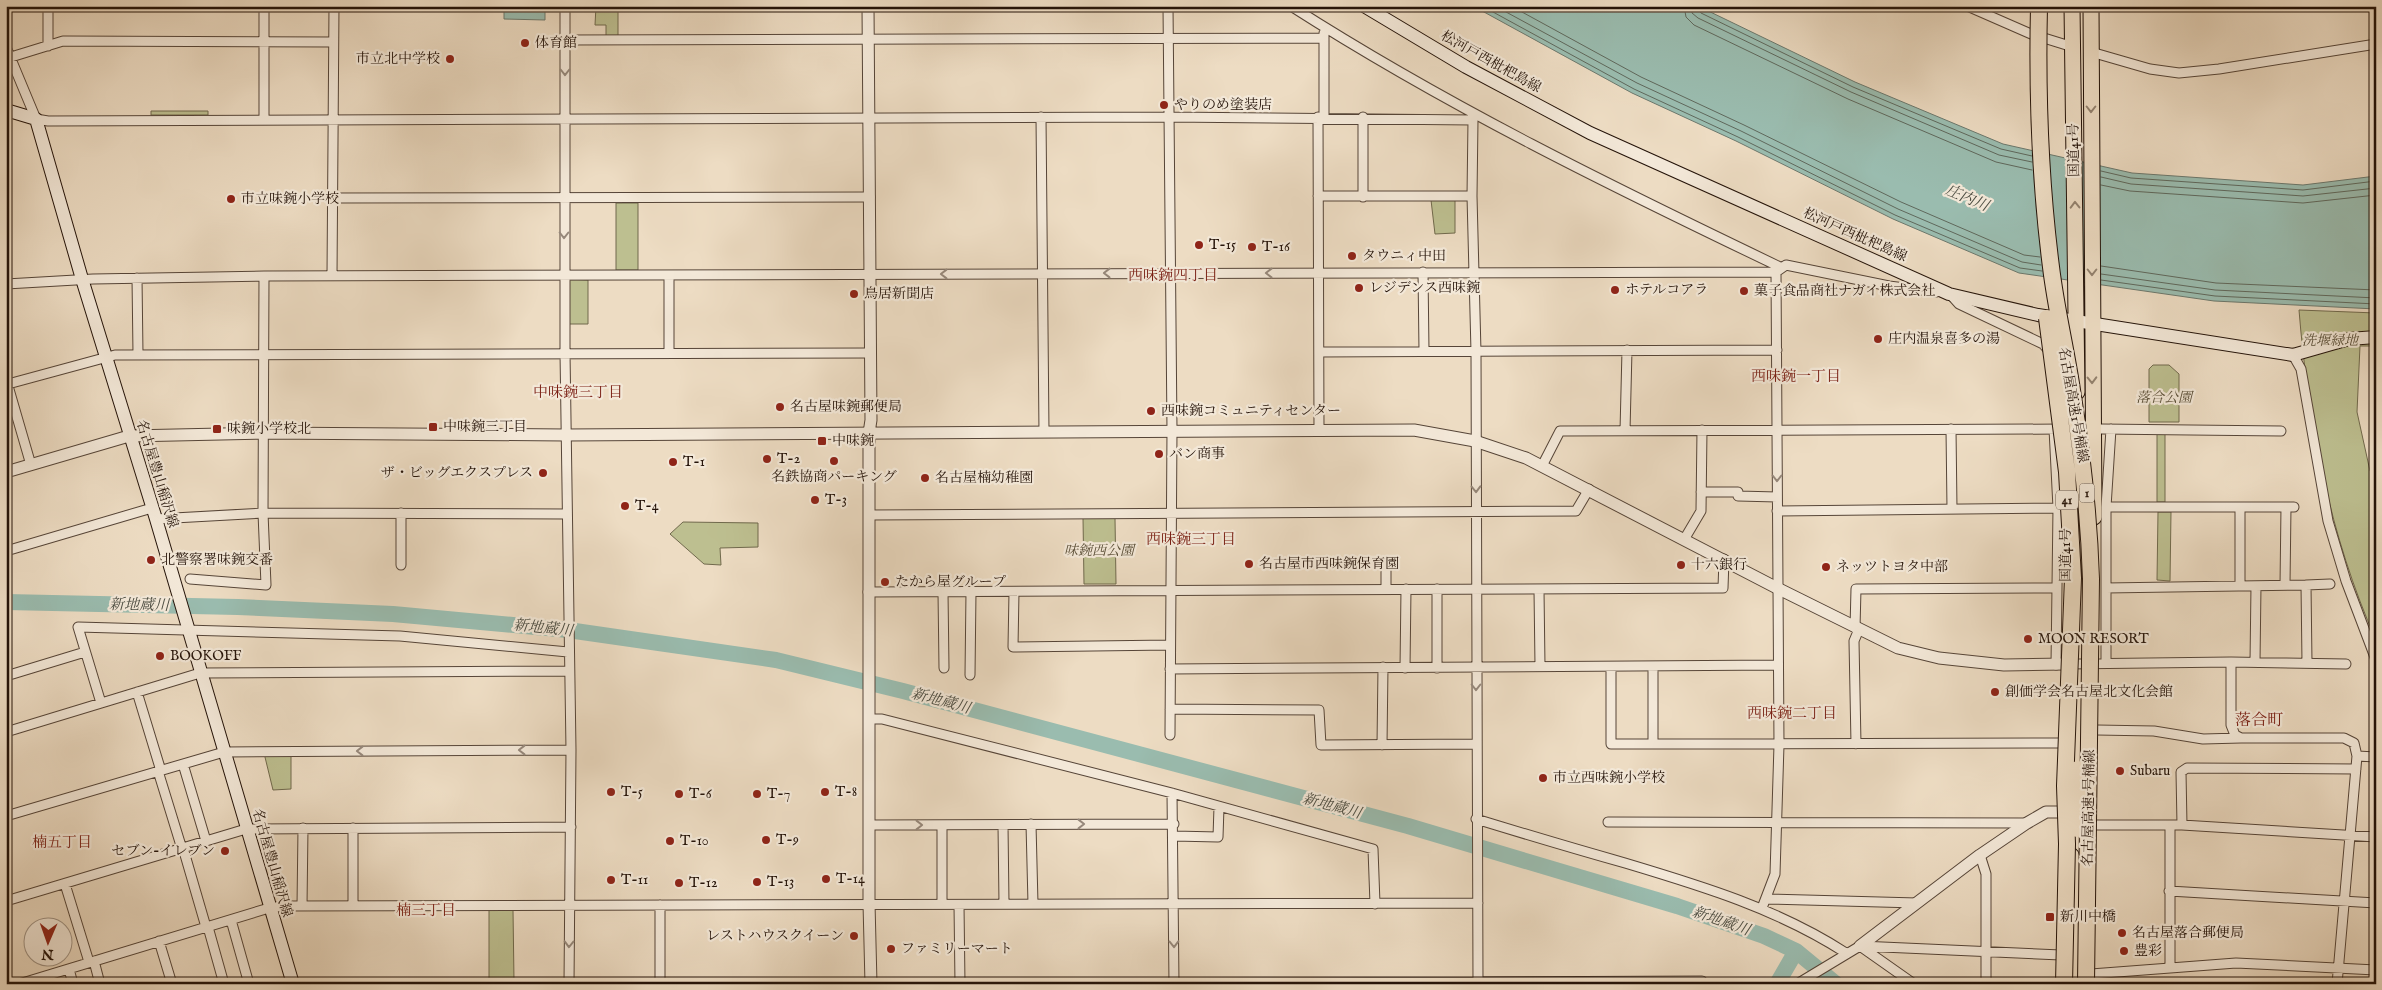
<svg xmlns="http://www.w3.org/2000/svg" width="2382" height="990" font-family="'IM FELL English','Noto Serif JP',serif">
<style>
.green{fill:#bdbf90;stroke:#70694c}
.water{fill:#9abcaf;stroke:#6b786d}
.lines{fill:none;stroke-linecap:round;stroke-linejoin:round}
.shore{stroke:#5f685c;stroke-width:1}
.river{stroke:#9abcaf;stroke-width:16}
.minor-casing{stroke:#564538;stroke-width:11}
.tertiary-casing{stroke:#564538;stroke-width:13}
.secondary-casing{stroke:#241309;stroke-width:14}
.trunk-casing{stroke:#241309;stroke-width:17}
.motorway-casing{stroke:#241309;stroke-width:18}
.minor{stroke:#f3e8d8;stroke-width:9}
.tertiary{stroke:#f3e8d8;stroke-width:11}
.secondary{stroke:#f3e8d8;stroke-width:12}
.trunk{stroke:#eddcc3;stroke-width:15}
.motorway{stroke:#eddcc3;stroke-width:16}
.motorway-bridge-casing{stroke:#241309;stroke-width:18;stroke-linecap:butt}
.motorway-bridge{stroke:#eddcc3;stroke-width:16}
.oneway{stroke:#96887b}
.oneway2{stroke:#93826f}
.poi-dot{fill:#8f2418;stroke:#f3e8d8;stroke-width:2}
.labels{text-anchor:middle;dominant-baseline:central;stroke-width:4.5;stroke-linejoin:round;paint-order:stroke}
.shield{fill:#f3e8d8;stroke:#625347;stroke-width:1}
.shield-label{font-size:12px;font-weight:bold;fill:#241309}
.poi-label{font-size:14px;fill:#241309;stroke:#f3e8d8;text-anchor:start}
.street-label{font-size:14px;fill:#241309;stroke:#f3e8d8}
.park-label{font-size:14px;font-style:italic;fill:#5a4f38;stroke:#f3e8d8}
.water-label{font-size:15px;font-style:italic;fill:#4d4e43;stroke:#f3e8d8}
.neighbourhood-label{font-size:15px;fill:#7a1f14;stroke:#f3e8d8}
.quarter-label{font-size:16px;fill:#7a1f14;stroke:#f3e8d8}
</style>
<rect width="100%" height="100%" fill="#eddcc3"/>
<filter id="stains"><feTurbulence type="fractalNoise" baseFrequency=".004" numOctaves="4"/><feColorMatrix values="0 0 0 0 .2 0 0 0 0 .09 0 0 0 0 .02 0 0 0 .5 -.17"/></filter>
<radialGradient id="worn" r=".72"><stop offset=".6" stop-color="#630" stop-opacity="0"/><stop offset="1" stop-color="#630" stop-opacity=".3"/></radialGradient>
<path class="green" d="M596,6H618V37L606,36V25H595Z
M151,111H208V115H151Z
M1455,199V233L1435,234L1431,200Z
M616,203H638V270H616Z
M568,279L588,280V324H568Z
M2299,310L2376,313V346H2360L2357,412L2370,471L2376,470V640C2330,537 2308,422 2299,310Z
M2153,365H2169L2179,374V422H2149V369Z
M2157,434H2165V502H2157Z
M2158,512H2171L2170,581L2157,580Z
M1083,518H1115L1116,584H1084Z
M683,522L758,523V547L720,548L721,565L704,564L670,534Z
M291,752V789L273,790L264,753Z
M489,910H513L514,981H489Z"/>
<path class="water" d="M504,6H545V20L504,19Z
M1473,6H1698L1855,82L2003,144L2132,173L2303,185L2376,176V309L2214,301L2019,273L1893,219L1736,141L1632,93Z"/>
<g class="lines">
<path class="shore" d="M1482,6L1634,89L1738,137L1895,215L2020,268L2042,271
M1495,6L1637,83L1741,131L1898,209L2022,262L2041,265
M1511,6L1641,77L1744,125L1901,202L2024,255L2040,257
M1684,6L1686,17L1694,25L1848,99L1996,162L2032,170
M1691,6L1692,13L1698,18L1851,92L1999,155L2032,162
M1697,6L1701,13L1853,87L2001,149L2032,156
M2101,171L2131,178L2303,190L2376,181
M2101,177L2131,184L2303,196L2376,188
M2101,185L2130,191L2303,203L2376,195
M2101,266L2216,283L2376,290
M2101,274L2215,290L2376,298
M2101,280L2215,296L2376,304"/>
<path class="river" d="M6,602L238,607L393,614L568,630L776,660L903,691L1408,826L1677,906L1764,936L1796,951L1836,984
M1777,984L1796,951"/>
<g class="minor-casing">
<path id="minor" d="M48,6V46
M264,6V119
M565,6V353L571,750L569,984
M1168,6L1172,430L1170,735
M1291,6C1447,106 1613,187 1780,267
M1967,6L2031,34L2073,47
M1324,33V117
M565,40L1324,38
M6,47L36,119L48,121L1168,117L1473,120L1472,196L1476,352L1478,984
M2091,52L2150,69L2179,73L2219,69L2376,44
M11,57L63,41L333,42
M1041,117L1044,432
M1318,117L1319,431
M1318,196H1472
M1363,197V117
M333,198L870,197
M1423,272L1424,351
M332,276L334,6
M137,278L138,354
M6,284L93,279L264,276L1776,272
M1950,294L1959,304L2043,344L2050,352
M1319,352L1777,350
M669,353V276
M2293,355L2301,369L2328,521L2346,581L2376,660
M6,379L31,465
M8,384L115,355L871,353
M1951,429L1952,509
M2054,429L2058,508L2056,665
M2101,429L2281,431
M1625,431L1627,350
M1542,466L1560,431L2065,429
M1701,492H1738V496L1777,497
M2106,507H2294
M1777,511L2058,508
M401,513V565
M869,515L1576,511L1589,489
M156,519L263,513L567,514
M1685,538L1701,511L1702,430
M6,551L152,508
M190,579L266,585L263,513L264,276
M2285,585L2286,507
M2306,585L2330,584
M2240,586V507
M2106,588L2306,585L2307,663
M1386,589V564
M1539,590L1540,666
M868,592L1723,588L1724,559
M943,592L944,668
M1014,592L1013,647L1170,645
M1855,628L1856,589L2057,588
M2106,662V507L2111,429
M2231,662V725L2235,735L2241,738H2344L2354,743L2357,756L2337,984
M2255,662L2256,586
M2067,664L2231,662L2346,664
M1653,666V744
M1611,667V744L2066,743
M1405,668L1406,589
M1437,668V589
M1170,669L1778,665
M970,675L971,592
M6,676L85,652
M137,692L161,771
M101,703L78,627L400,636L568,652
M1170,709L1319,710L1321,745L1476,744
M870,719H882L1172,793L1373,849L1375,904
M2097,730L2154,731L2203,739L2241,738
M6,732L200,673L569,671
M1856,744L1854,641L1859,629
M1382,745L1383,667
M2357,756L2376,757
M183,764L206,841
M158,771L182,849
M1172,793L1174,984
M6,816L224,752L571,750
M1476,819C1525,834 1575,849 1625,863C1702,886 1778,909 1846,953
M2085,821L2095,825H2182L2376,837
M1608,822L2027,823
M1031,824L1033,904
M870,825L1174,824
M1003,825L1004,904
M2182,825L2181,772L2187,768L2356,769
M353,828V906
M1174,836L1218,837L1219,807
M183,848L206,927
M1980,855L1986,874V984
M65,884L89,962
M2169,891L2376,903
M1766,899L1917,903
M6,901L246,829L571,827
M942,904V825
M660,905V984
M959,905L960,984
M302,906L303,828
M1762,908L1775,874L1779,745L1776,272L1786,265L1889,286L1937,292
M231,920L249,984
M208,927L224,984
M159,941L172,984
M94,961L100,984
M2170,968V825
M69,969L73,984
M2091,974L2236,963L2376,970
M19,984L269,908L285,906L1478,903
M1049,984L1702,981V984
M1797,984L1860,946
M1914,984L1860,946L2061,955"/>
</g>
<g class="tertiary-casing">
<path id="tertiary" d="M868,6L871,420L869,433V903L871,984
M6,472L129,436L264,433L566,435L1414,430L1475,441L1526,458L1777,588L1898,648L1939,658L2004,665L2065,664
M1860,946L1980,855L2027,823L2046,812H2062"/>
</g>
<g class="secondary-casing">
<path id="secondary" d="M1364,6L1466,67L1590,133L1949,294L2038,315L2293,355L2349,339L2376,337
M6,110L36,119L82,279L156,519L293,984"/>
</g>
<g class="trunk-casing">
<path id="trunk" d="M2072,6L2077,392
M2091,6L2094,517"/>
</g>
<g class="motorway-casing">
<path id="motorway" d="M2071,856L2075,880L2074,984"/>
</g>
<use href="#minor" class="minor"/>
<use href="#tertiary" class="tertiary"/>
<use href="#secondary" class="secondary"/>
<use href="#trunk" class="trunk"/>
<use href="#motorway" class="motorway"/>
<g class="motorway-bridge-casing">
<path id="motorway-bridge" d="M2039,6C2037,93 2040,181 2051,267C2056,309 2066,349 2072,390C2082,453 2089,515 2091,579L2086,984
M2047,318L2067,472L2073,578L2065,786L2067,844L2064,984
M2077,829L2078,769"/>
</g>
<use href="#motorway-bridge" class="motorway-bridge"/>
</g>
<defs><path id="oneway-chevron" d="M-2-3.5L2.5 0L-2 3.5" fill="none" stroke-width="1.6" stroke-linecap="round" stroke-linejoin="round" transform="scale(1.25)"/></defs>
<g class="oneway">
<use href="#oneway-chevron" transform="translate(565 72) rotate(90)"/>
<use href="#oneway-chevron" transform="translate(564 235) rotate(90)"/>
<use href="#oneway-chevron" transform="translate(1107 273) rotate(-180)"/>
<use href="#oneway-chevron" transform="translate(1269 273) rotate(180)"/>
<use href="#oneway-chevron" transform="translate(944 274) rotate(180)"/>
<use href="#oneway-chevron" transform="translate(1777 478) rotate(90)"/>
<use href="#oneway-chevron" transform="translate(1476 489) rotate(89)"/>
<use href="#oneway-chevron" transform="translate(1476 687) rotate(90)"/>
<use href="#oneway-chevron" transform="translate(522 750) rotate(180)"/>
<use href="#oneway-chevron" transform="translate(360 751) rotate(180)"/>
<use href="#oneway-chevron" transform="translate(1081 824)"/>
<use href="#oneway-chevron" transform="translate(919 825)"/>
<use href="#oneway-chevron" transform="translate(569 944) rotate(91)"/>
<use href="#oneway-chevron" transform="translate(1174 944) rotate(89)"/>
</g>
<g class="oneway2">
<use href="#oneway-chevron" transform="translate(2091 109) rotate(90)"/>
<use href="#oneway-chevron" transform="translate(2075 205) rotate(-91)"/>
<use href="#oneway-chevron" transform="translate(2092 272) rotate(90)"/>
<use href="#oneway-chevron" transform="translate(2092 380) rotate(89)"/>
</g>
<g class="poi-dot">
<circle cx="525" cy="43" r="5"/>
<circle cx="450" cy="59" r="5"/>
<circle cx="1164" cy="105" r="5"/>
<circle cx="231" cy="199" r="5"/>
<circle cx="1199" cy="245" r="5"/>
<circle cx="1252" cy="247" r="5"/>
<circle cx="1352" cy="256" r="5"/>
<circle cx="1359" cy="288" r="5"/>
<circle cx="1615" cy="290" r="5"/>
<circle cx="1744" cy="291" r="5"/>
<circle cx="854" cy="294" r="5"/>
<circle cx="1878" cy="339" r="5"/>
<circle cx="780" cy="407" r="5"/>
<circle cx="1151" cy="411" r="5"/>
<rect x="428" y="422" width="10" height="10" rx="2.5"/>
<rect x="212" y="424" width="10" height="10" rx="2.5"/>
<rect x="817" y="436" width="10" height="10" rx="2.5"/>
<circle cx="1159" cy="454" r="5"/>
<circle cx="767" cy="459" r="5"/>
<circle cx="834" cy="461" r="5"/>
<circle cx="673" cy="462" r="5"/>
<circle cx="543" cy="473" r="5"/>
<circle cx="925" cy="478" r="5"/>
<circle cx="815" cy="500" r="5"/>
<circle cx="625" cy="506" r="5"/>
<circle cx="151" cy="560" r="5"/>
<circle cx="1249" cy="564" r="5"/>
<circle cx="1681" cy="565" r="5"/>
<circle cx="1826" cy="567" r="5"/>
<circle cx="885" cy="582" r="5"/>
<circle cx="2028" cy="639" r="5"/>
<circle cx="160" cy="656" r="5"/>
<circle cx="1995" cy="692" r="5"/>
<circle cx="2120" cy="771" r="5"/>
<circle cx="1543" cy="778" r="5"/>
<circle cx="611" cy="792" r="5"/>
<circle cx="825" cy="792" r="5"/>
<circle cx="679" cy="794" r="5"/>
<circle cx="757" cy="794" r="5"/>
<circle cx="766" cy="840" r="5"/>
<circle cx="670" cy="841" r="5"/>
<circle cx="225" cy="851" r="5"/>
<circle cx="826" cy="879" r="5"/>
<circle cx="611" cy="880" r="5"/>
<circle cx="757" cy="882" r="5"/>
<circle cx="679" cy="883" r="5"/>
<rect x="2045" y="912" width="10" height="10" rx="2.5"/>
<circle cx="2122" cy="933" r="5"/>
<circle cx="854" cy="936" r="5"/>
<circle cx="891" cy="949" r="5"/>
<circle cx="2124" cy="951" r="5"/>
</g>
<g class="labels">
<g class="shield">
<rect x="2079.5" y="483.5" width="15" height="19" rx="4"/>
<rect x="2056" y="490.5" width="22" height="19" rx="4"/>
</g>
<g class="shield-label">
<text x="2087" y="493">1</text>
<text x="2067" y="500">41</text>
</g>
<g class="poi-label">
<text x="535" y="43">体育館</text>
<text x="440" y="59" text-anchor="end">市立北中学校</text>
<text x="1174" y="105">やりのめ塗装店</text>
<text x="241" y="199">市立味鋺小学校</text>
<text x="1209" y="245">T-15</text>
<text x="1262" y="247">T-16</text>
<text x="1362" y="256">タウニィ中田</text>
<text x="1369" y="288">レジデンス西味鋺</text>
<text x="1625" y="290">ホテルコアラ</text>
<text x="1754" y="291">菓子食品商社ナガイ株式会社</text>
<text x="864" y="294">鳥居新聞店</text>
<text x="1888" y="339">庄内温泉喜多の湯</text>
<text x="790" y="407">名古屋味鋺郵便局</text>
<text x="1161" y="411">西味鋺コミュニティセンター</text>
<text x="443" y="427">中味鋺三丁目</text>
<text x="227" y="429">味鋺小学校北</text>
<text x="832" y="441">中味鋺</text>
<text x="1169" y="454">バン商事</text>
<text x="777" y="459">T-2</text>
<text x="683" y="462">T-1</text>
<text x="533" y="473" text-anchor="end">ザ・ビッグエクスプレス</text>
<text x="834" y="477" text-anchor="middle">名鉄協商パーキング</text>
<text x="935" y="478">名古屋楠幼稚園</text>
<text x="825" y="500">T-3</text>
<text x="635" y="506">T-4</text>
<text x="161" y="560">北警察署味鋺交番</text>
<text x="1259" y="564">名古屋市西味鋺保育園</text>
<text x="1691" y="565">十六銀行</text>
<text x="1836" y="567">ネッツトヨタ中部</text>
<text x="895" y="582">たから屋グループ</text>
<text x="2038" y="639">MOON RESORT</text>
<text x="170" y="656">BOOKOFF</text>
<text x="2005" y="692">創価学会名古屋北文化会館</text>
<text x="2130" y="771">Subaru</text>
<text x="1553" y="778">市立西味鋺小学校</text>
<text x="621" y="792">T-5</text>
<text x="835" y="792">T-8</text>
<text x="689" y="794">T-6</text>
<text x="767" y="794">T-7</text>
<text x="776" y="840">T-9</text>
<text x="680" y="841">T-10</text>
<text x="215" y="851" text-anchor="end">セブン-イレブン</text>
<text x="836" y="879">T-14</text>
<text x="621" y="880">T-11</text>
<text x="767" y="882">T-13</text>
<text x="689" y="883">T-12</text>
<text x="2060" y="917">新川中橋</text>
<text x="2132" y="933">名古屋落合郵便局</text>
<text x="844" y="936" text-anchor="end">レストハウスクイーン</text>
<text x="901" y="949">ファミリーマート</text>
<text x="2134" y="951">豊彩</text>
</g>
<g class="street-label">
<text transform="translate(1491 62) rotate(29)">松河戸西枇杷島線</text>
<text transform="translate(2074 150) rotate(-91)">国道41号</text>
<text transform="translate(1855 235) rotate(24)">松河戸西枇杷島線</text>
<text transform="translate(2073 405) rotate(80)">名古屋高速1号楠線</text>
<text transform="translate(157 474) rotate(73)">名古屋豊山稲沢線</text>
<text transform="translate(2066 555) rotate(-90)">国道41号</text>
<text transform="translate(2089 808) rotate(-89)">名古屋高速1号楠線</text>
<text transform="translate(272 863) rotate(74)">名古屋豊山稲沢線</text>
</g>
<g class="park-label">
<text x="2330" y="341">洗堰緑地</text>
<text x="2164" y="398">落合公園</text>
<text x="1099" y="551">味鋺西公園</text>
</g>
<g class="water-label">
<text transform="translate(1967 198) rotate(23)">庄内川</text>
<text transform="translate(139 605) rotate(1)">新地蔵川</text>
<text transform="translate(543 628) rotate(6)">新地蔵川</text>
<text transform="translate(941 701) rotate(15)">新地蔵川</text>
<text transform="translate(1332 806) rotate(15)">新地蔵川</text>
<text transform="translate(1721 921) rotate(19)">新地蔵川</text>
</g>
<g class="neighbourhood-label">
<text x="1173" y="275">西味鋺四丁目</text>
<text x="1796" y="376">西味鋺一丁目</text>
<text x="578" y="392">中味鋺三丁目</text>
<text x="1191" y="539">西味鋺三丁目</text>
<text x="1792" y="713">西味鋺二丁目</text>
<text x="62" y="842">楠五丁目</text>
<text x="426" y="910">楠三丁目</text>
</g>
<g class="quarter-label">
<text x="2259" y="721">落合町</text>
</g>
</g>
<rect width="2382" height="990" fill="none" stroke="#eddcc3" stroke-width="25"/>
<rect x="8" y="8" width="2367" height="975" fill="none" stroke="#241309" stroke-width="2.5"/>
<rect x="12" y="12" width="2357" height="965" fill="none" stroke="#241309"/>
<g transform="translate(48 942) rotate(182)"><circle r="24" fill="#f3e8d8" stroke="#a09385"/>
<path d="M0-4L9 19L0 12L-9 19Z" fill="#8f2418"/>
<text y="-8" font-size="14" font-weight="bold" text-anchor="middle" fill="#241309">N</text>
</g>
<rect width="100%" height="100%" filter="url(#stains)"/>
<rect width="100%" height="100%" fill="url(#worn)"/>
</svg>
